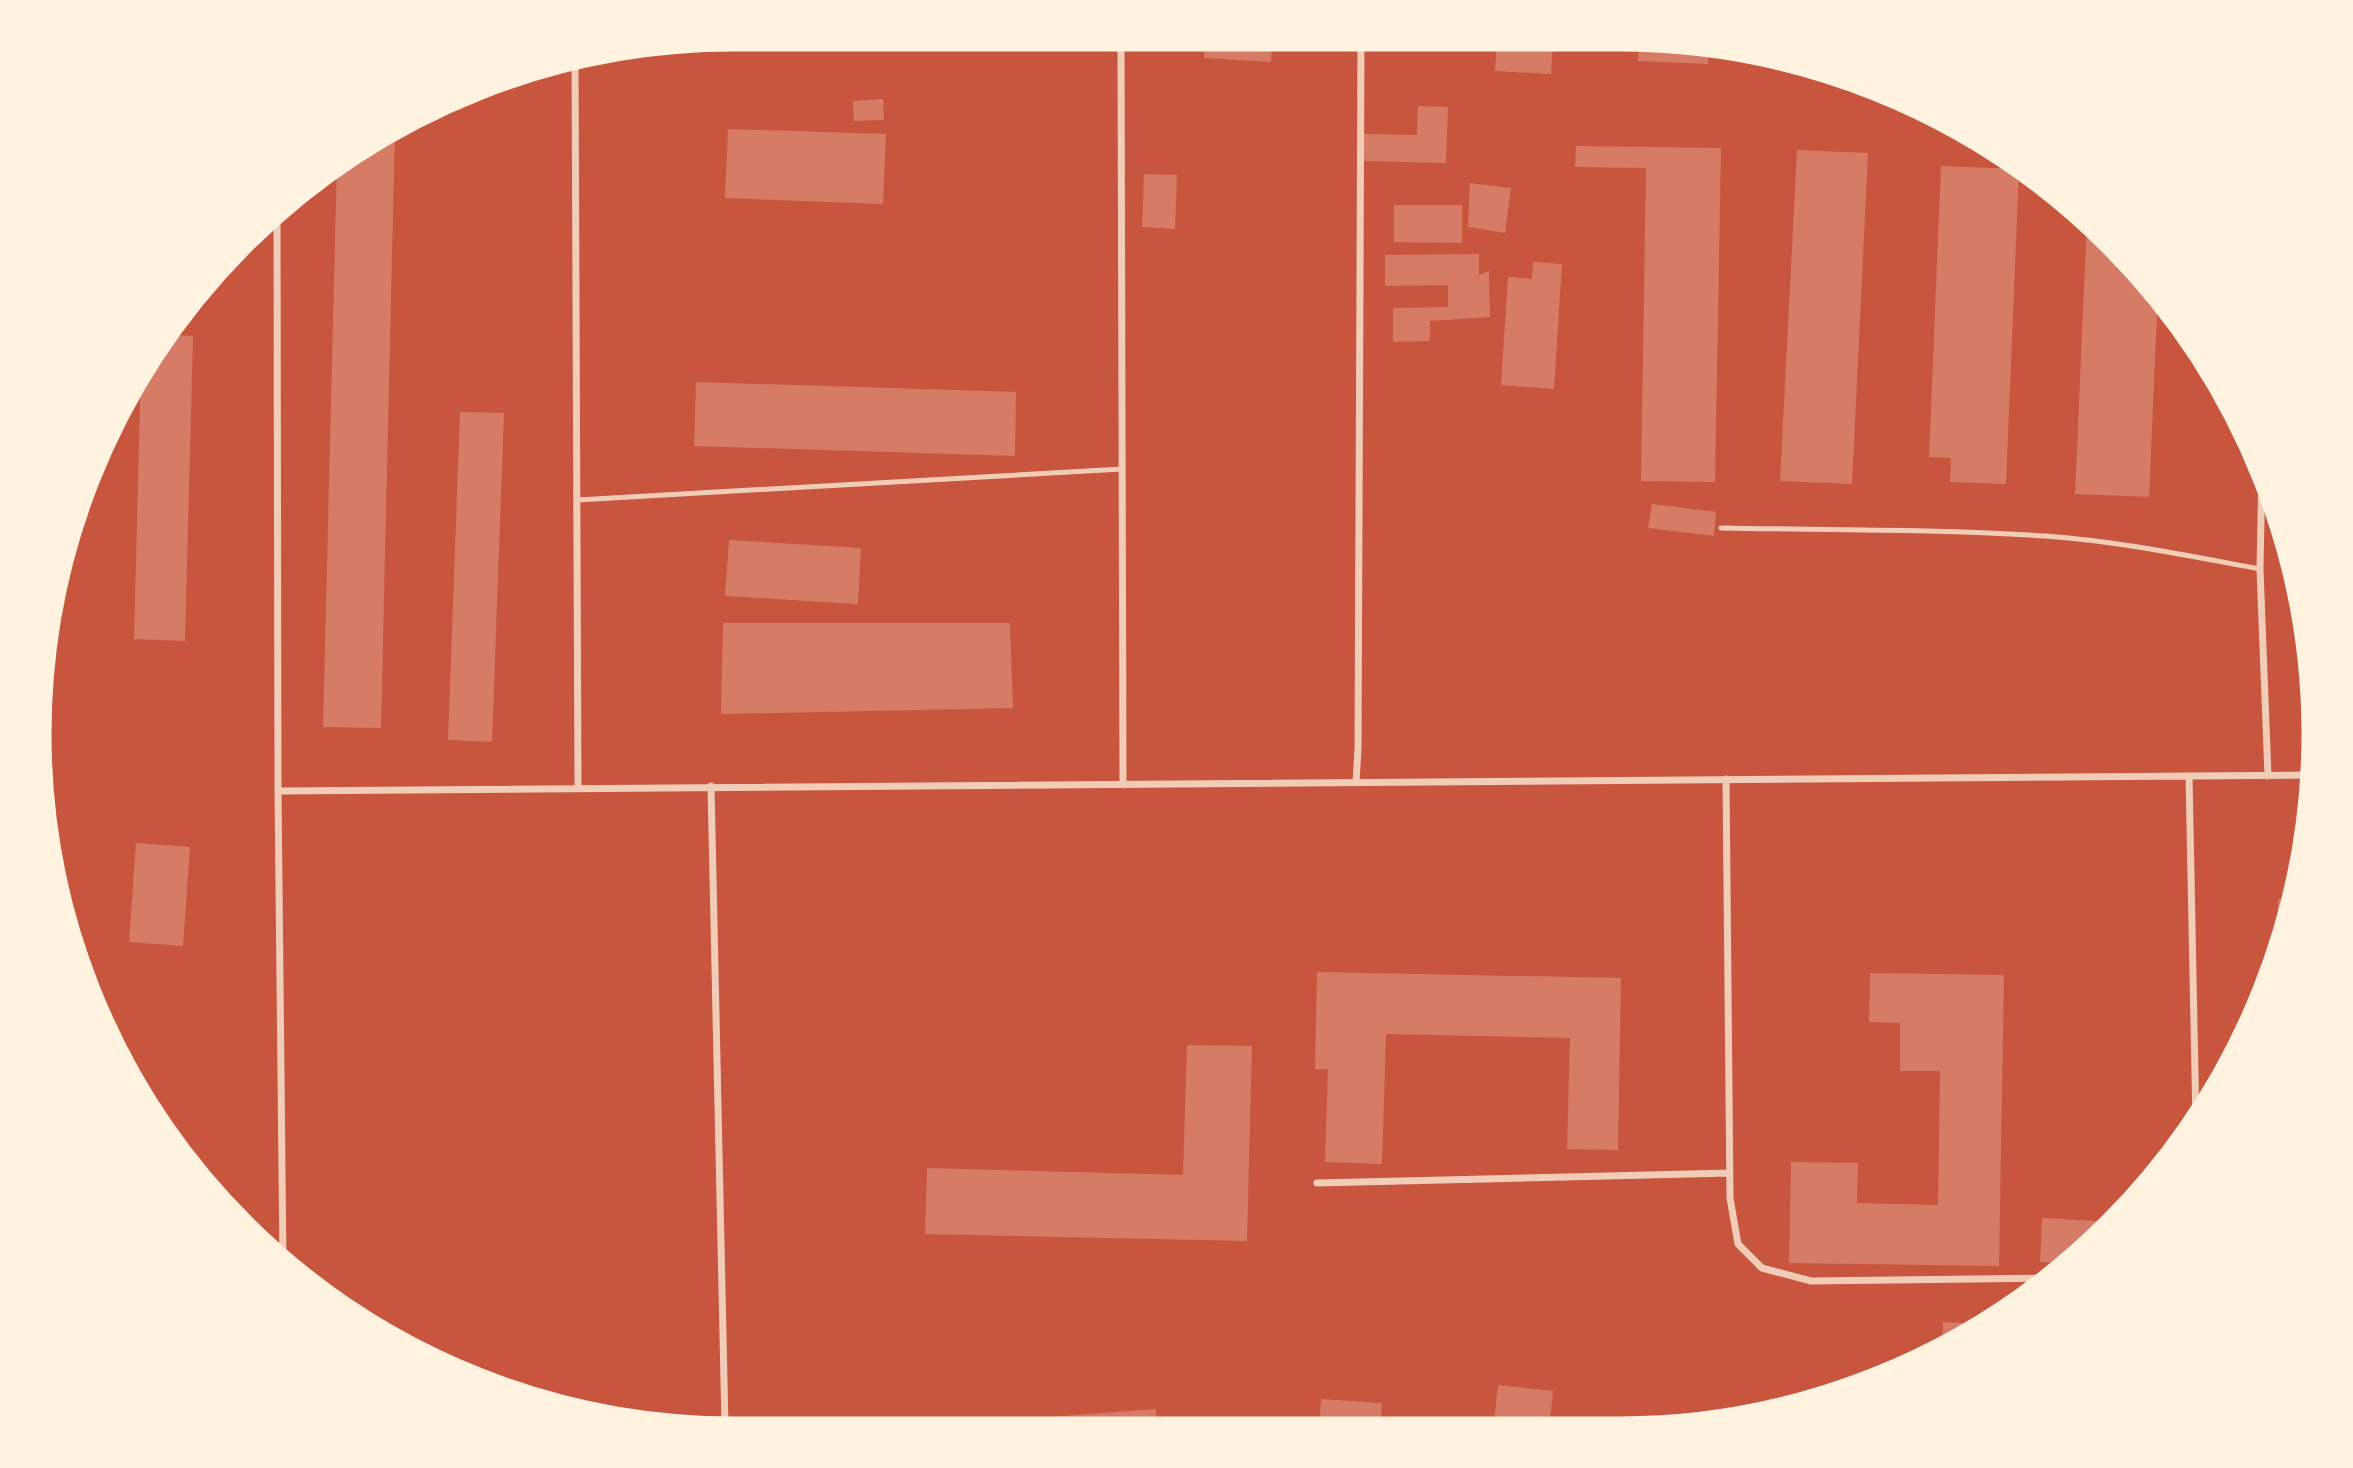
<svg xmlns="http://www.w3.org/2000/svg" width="2353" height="1468" font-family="'Public Sans',sans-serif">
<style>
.building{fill:#d67c66}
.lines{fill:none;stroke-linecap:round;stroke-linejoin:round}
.service{stroke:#f1ccb7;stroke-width:5}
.minor{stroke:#f1ccb7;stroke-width:7}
.rim{fill:none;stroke:#fff3e0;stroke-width:9}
</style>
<rect width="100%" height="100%" fill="#c8553d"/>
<path class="building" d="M1205,41H1272L1271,62L1204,58Z
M1497,41H1553L1551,74L1495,71Z
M1639,41H1709L1708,64L1638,61Z
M1753,52L1777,59V60H1751Z
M883,99L884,120L854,121L853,101Z
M1418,106L1448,107L1446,163L1363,161L1364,134L1417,135Z
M395,128L381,728L323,727L337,160L345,153Z
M728,129L886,134L883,204L725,198Z
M1576,146L1721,148L1715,482L1641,481L1646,168L1575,167Z
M1797,150L1868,153L1852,484L1780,481Z
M1941,166L2019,169L2006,484L1950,482L1951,458L1929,457Z
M1144,174L1177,175L1175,229L1142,227Z
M1470,183L1511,188L1505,233L1468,227Z
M1394,205H1462V243L1394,242Z
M2087,219L2145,273L2158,292L2149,497L2075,494Z
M1479,254V275L1489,271L1490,317L1430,321V341L1393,342V308L1448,307V285L1385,286V255Z
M1533,262L1562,264L1554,389L1501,385L1508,277L1532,279Z
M162,335L193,336L185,641L134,639L141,366Z
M696,382L1016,392L1015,456L694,446Z
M460,412L504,413L492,742L448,740Z
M1652,504L1716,512L1714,536L1648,528Z
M729,540L861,548L858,604L725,596Z
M723,623H1010L1013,708L721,714Z
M136,843L190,847L183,946L129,942Z
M2278,899H2297L2294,915L2278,959Z
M1317,972L1621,978L1618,1150L1567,1149L1570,1038L1386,1034L1382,1164L1325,1162L1328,1069H1315Z
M1870,973L2004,975L1999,1266L1789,1263L1791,1162L1858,1163L1857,1203L1938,1205L1940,1071H1900V1023L1869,1022Z
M1187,1045L1252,1046L1247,1241L925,1234L927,1168L1183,1175Z
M2042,1218L2115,1222L2074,1263L2040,1262Z
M1943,1322L1984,1324L1942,1352Z
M1498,1385L1553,1391L1549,1431H1493Z
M1321,1399L1382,1403L1380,1430H1319Z
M1156,1409L1157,1429H1050L1049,1417Z"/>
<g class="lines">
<path class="service" d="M577,500L1122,469
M1721,528C1829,530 1937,529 2045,536C2117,541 2189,556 2260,569"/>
<path class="minor" d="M1121,41L1123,785
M575,57L578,787
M277,209L278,791L283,1265
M2262,468L2260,569L2268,776
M2189,776L2196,1124
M1726,779L1730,1198L1738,1244L1762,1268L1811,1281L2053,1278
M1356,783L1358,748L1361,41
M711,786L725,1427
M278,791L2316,775
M1317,1183L1730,1173"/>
</g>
<path d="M0 0H2353V1468H0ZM734 47H1619A687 687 0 0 1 2306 734V734A687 687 0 0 1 1619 1421H734A687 687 0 0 1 47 734V734A687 687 0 0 1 734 47Z" fill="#fff3e0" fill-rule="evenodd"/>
<path class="rim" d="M734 47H1619A687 687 0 0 1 2306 734V734A687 687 0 0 1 1619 1421H734A687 687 0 0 1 47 734V734A687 687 0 0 1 734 47Z"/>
</svg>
